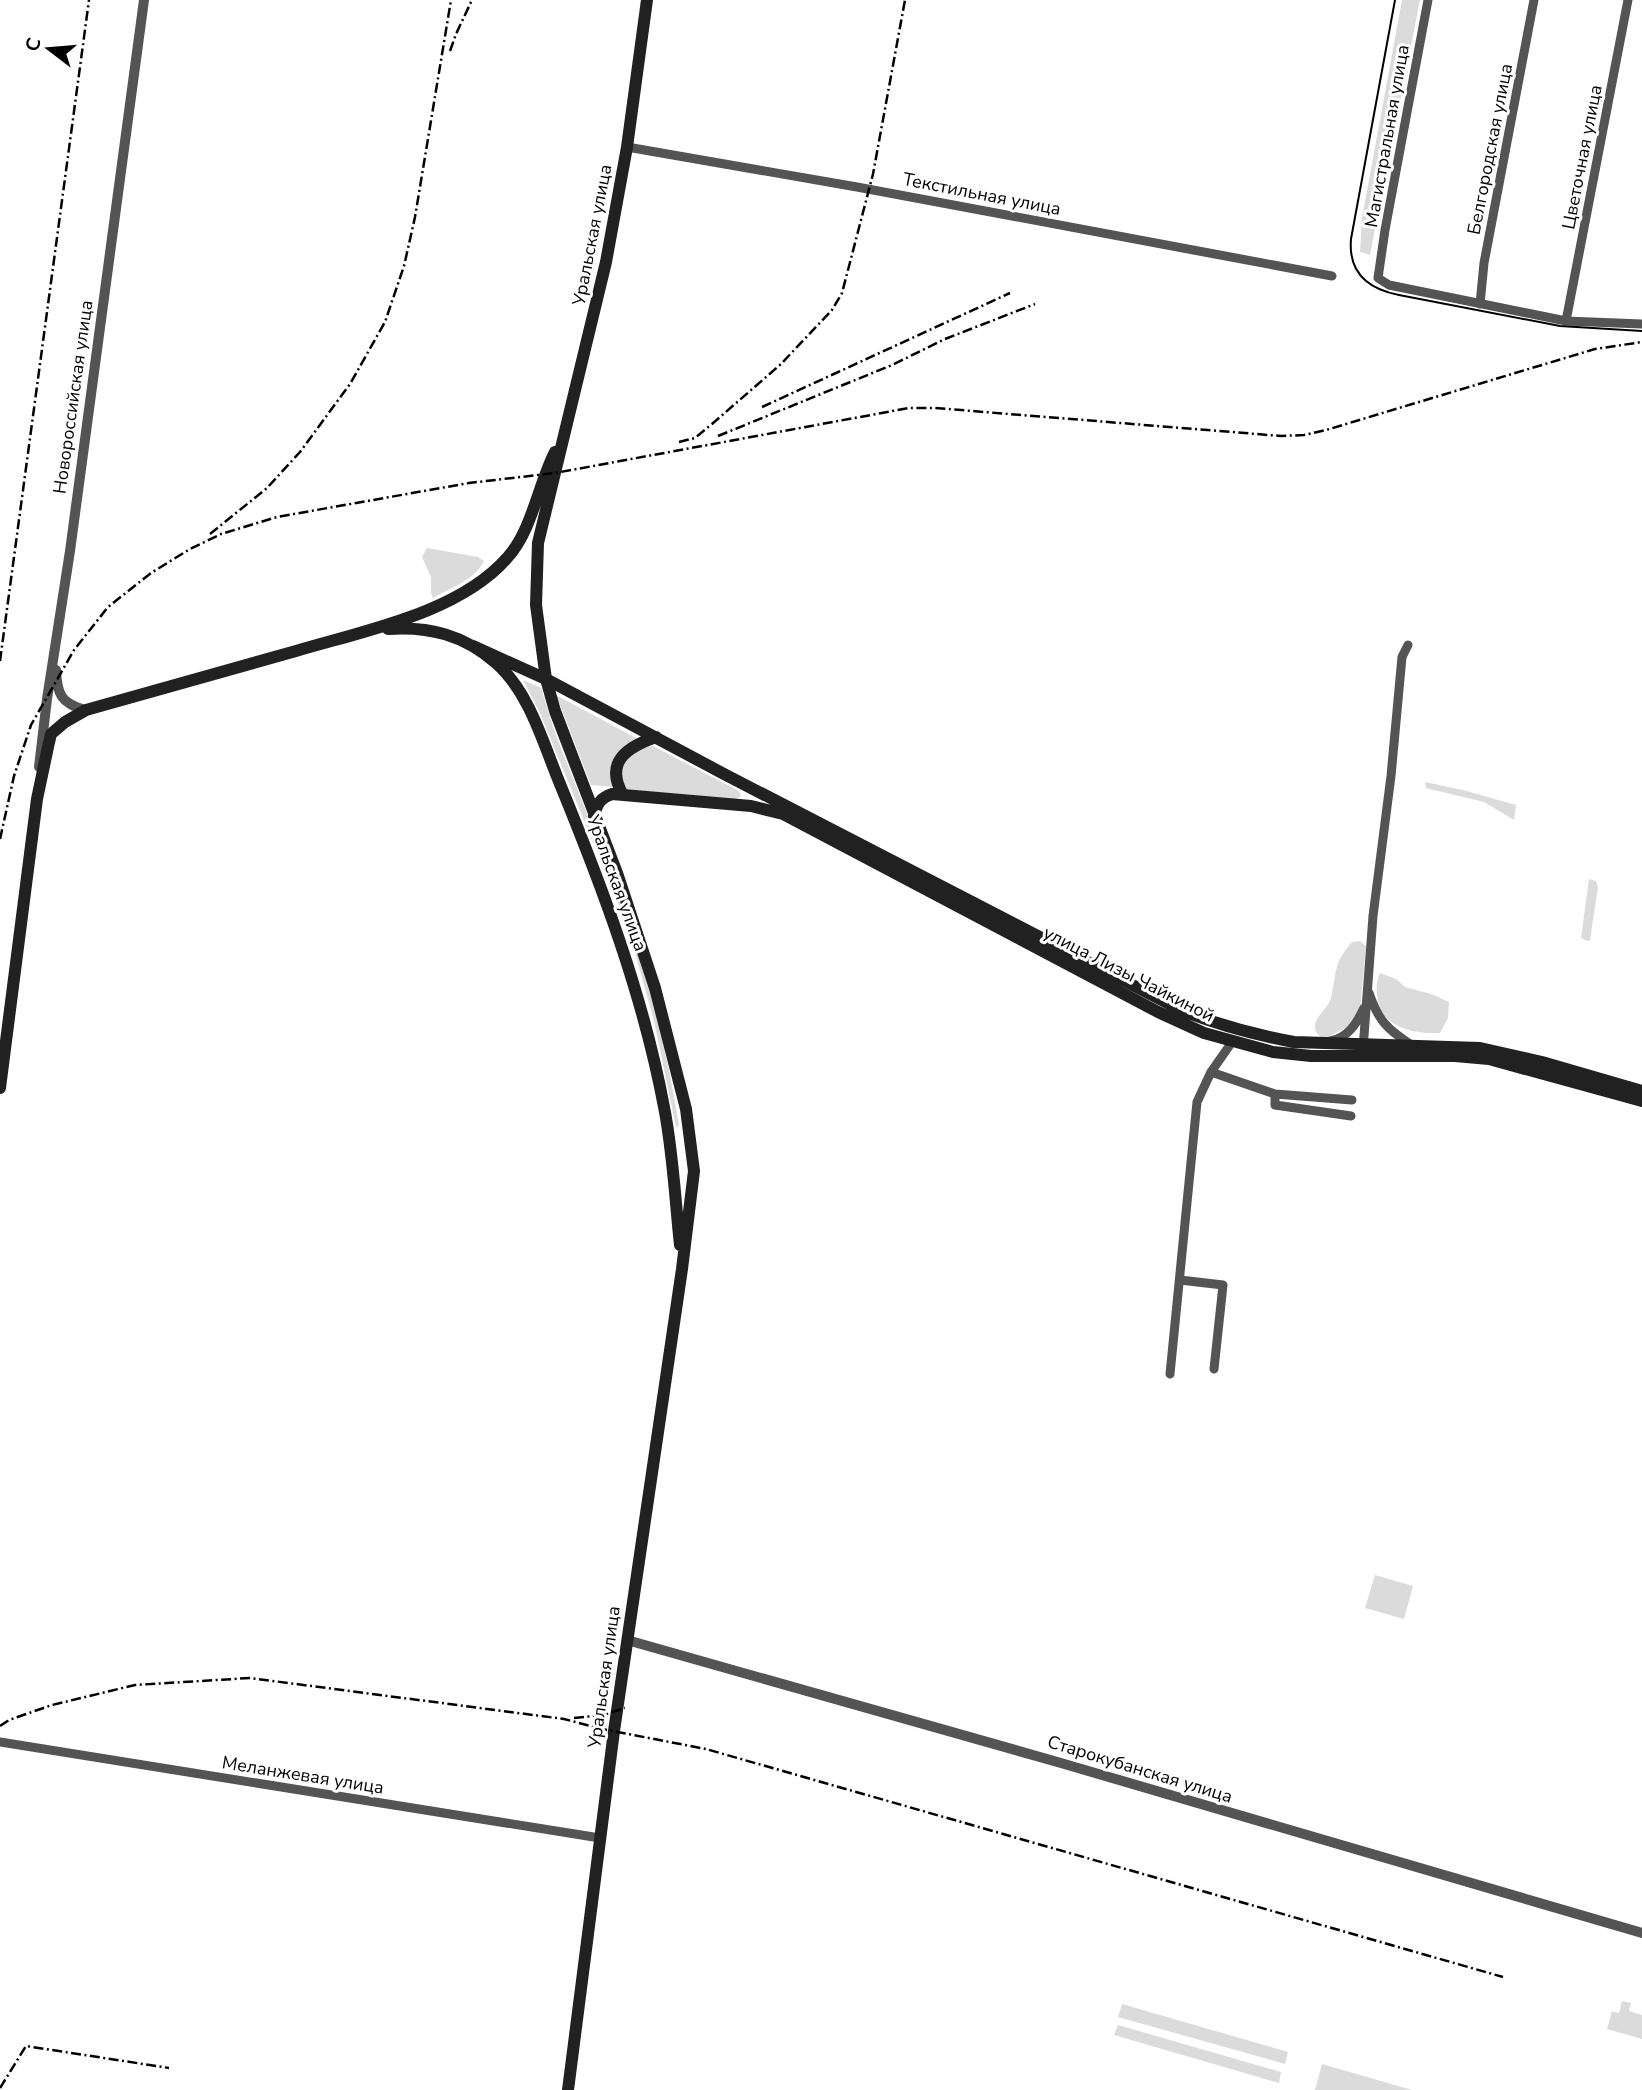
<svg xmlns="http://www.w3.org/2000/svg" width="1642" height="2090" font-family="'Nunito Sans',sans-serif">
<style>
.green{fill:#dbdbdb}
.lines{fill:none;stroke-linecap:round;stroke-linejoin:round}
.minor{stroke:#545454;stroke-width:9}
.tertiary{stroke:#545454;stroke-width:10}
.secondary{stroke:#212121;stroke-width:12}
.tram{stroke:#000;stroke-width:2}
.rail{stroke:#000;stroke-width:2.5;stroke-dasharray:10 3.5 2 3.5;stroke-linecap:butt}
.labels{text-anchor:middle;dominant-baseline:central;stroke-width:6;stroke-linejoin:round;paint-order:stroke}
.street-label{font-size:18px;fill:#000;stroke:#fff}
</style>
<rect width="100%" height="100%" fill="#fff"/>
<path class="green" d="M1402,0H1420L1370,255L1360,252L1362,218Z
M427,548L478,557L484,561C475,580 450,588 433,598L431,593V577L422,557Z
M523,680L541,688L555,733L630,922L626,923L540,713Z
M556,695L636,738C617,752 607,763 613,787L591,785Z
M653,746L739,791L741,796L736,799L625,789C615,764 628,749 653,746Z
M1425,782L1463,790L1516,805L1514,820L1484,802L1426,788Z
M1589,879L1596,881L1598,887L1590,940L1587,941L1581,938Z
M1360,941L1366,946L1360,1011L1347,1027L1324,1039C1301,1025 1328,1011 1331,998C1337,971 1333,964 1352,942Z
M635,946L639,949C655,1008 670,1066 679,1126L676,1127L654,1021L635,953Z
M1380,973L1396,979L1405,987L1431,994L1449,1002L1448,1018L1440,1033C1412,1034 1379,1027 1377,994C1376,985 1377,981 1380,973Z
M1375,1575L1413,1586L1404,1619L1365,1608Z
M1622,2001L1631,2003L1629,2011L1642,2015V2039L1607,2029L1612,2011L1619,2013Z
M1122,2004L1288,2052L1285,2064L1118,2017Z
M1118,2025L1281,2072L1279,2083L1114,2035Z
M1322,2064L1412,2090H1315Z"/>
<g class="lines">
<path class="minor" d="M1428,0L1385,230L1378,278L1389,285L1566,321L1642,324
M627,147L857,187L1332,276
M1480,304L1484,263L1534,0
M1566,321L1628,0
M1369,993C1378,1020 1387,1029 1410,1044
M1330,1041C1348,1038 1357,1023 1364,1008
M1363,1049L1373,916L1391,776L1402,657L1408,645
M1211,1072L1275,1094V1105L1351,1116
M1275,1094L1352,1100
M1180,1280L1223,1285L1214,1369
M1170,1374L1197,1102L1211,1072L1232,1042
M0,1742L600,1838"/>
<path class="tertiary" d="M56,670C57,694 61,704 86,710
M39,767L47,699L70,551L144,0
M627,1640L1061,1763L1642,1933"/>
<path class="secondary" d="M388,629C429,626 464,635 496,663C530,693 543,743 560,784C603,889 643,995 664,1107C673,1152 675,1199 680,1245
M473,646L546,679L724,774L1183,1011C1219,1025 1256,1035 1294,1042L1480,1048L1542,1062L1642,1091
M623,795C604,762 627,747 656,737
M594,816C597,804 600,798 612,794L751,806L783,814L1158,1012L1204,1033L1273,1052L1311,1056H1455L1489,1059L1642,1101
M0,1088L37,799L48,747L51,734L65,722L86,710C156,691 226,671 296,651C363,631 459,613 507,558C532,531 538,485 555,452
M568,2090L614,1731L682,1269L694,1171L686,1109L655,988L617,873L555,711L546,679L536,605L538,543L606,262L627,147L647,0"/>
<path class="tram" d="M1395,0L1351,239C1348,273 1368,289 1399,295L1560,326L1642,331"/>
<path class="rail" d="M450,51L456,34L472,0
M762,407L1010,293
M718,436L892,365L945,339L1035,304
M679,442L695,438L712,424L781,364L832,310L842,293L873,174L905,0
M210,534L267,488L300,452L350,384L385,322L404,266L415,217L451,0
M0,661L89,0
M0,839L14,776L31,725L74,650L108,607L151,573L190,549L221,534L277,517L469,483L555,473L909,408H935L1281,436L1304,435L1326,430L1595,349L1642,342
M574,1718L603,1715L625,1708
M0,1726L9,1720L52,1705L135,1685L250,1678L564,1719L602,1729L706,1749L1503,1977
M0,2088L26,2046L169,2068"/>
</g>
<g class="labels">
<g class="street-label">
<text transform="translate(1387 136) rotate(-80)">Магистральная улица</text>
<text transform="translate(1490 149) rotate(-79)">Белгородская улица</text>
<text transform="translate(1582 157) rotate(-79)">Цветочная улица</text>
<text transform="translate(982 194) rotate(11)">Текстильная улица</text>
<text transform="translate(592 235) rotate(-79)">Уральская улица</text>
<text transform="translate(73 397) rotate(-82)">Новороссийская улица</text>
<text transform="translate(617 883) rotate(70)">Уральская улица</text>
<text transform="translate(1129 974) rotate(27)">улица Лизы Чайкиной</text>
<text transform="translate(604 1677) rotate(-82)">Уральская улица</text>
<text transform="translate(1140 1769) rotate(17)">Старокубанская улица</text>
<text transform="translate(303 1775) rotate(9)">Меланжевая улица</text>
</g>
</g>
<g transform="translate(49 49) rotate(286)" stroke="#ffffff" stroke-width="5" paint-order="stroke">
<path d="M0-5L12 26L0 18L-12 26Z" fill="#000000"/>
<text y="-10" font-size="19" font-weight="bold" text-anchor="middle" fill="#000000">С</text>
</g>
</svg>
